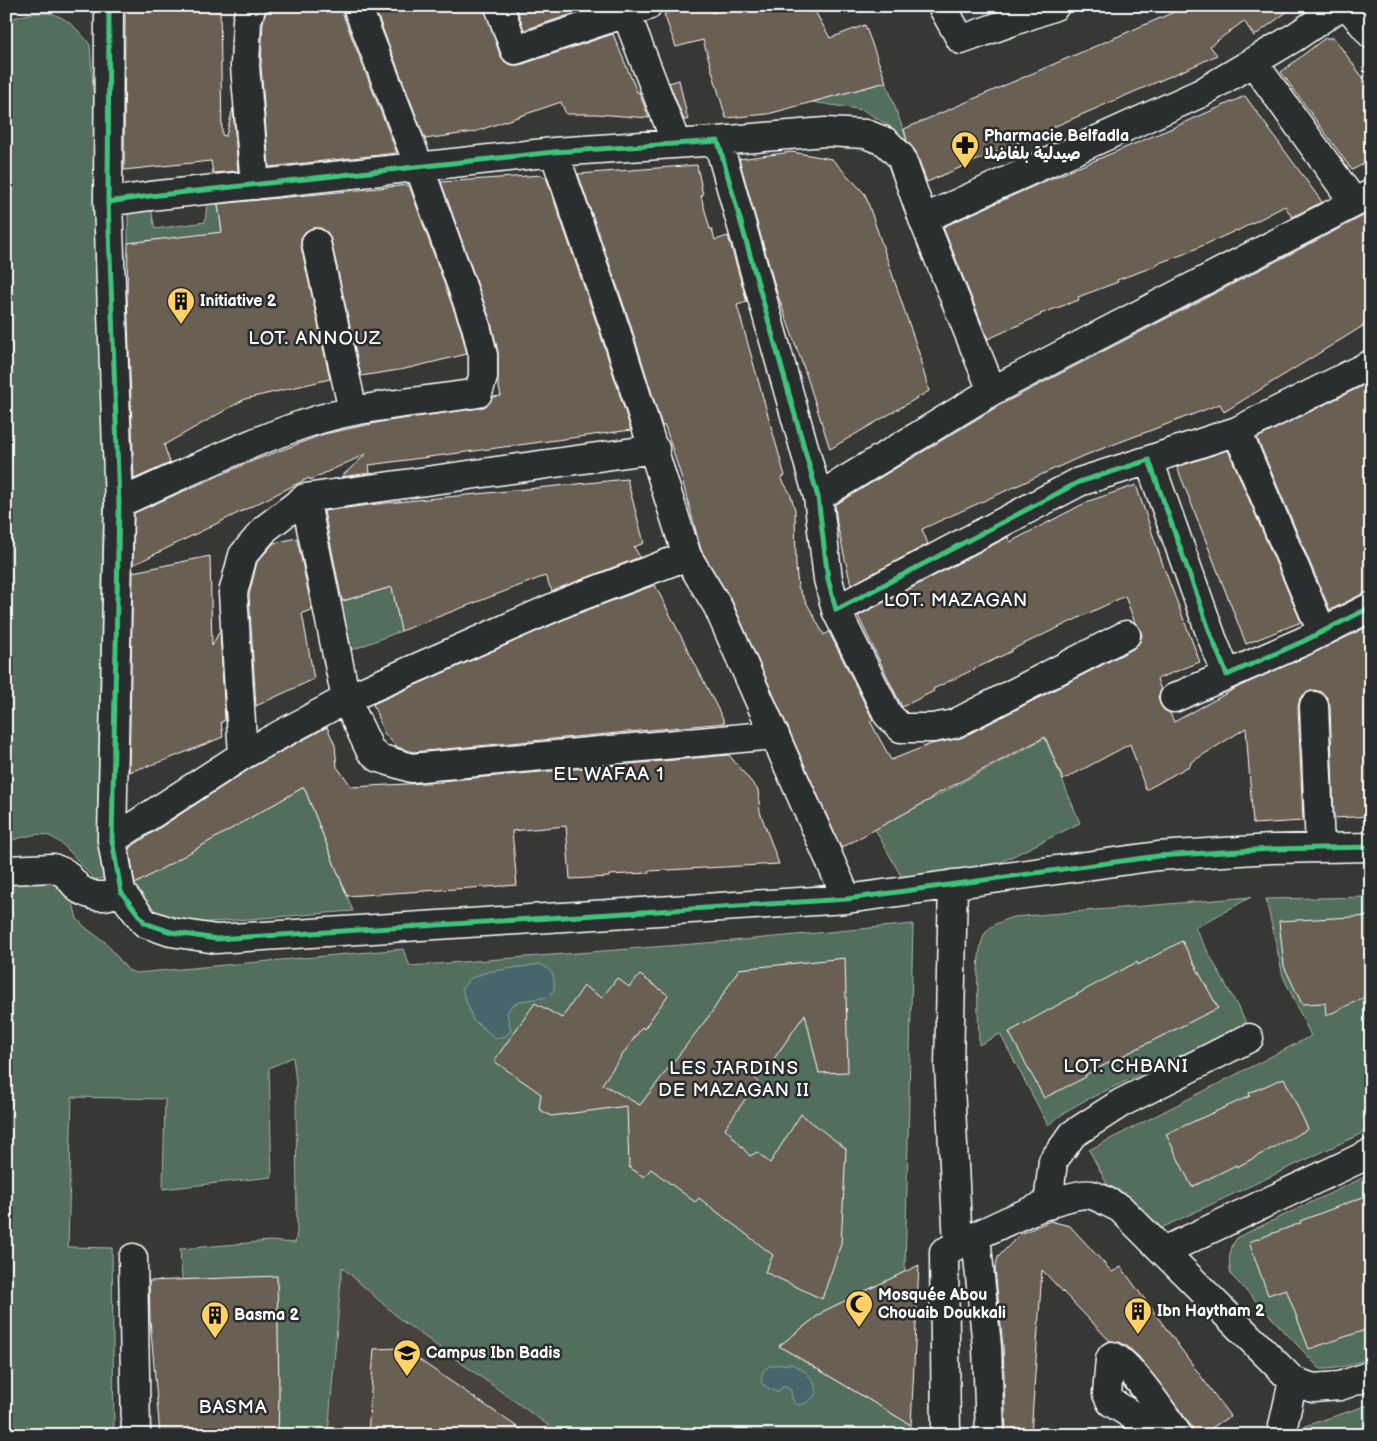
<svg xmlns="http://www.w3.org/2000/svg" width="1377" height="1441" font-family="'Balsamiq Sans','Playpen Sans Arabic',sans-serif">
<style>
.built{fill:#47433e}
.green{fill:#536e5d;stroke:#a9b6ae}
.water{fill:#47656b;stroke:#91a3a6}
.building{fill:#6b5f52;stroke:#fff}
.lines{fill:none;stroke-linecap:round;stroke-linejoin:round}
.minor-casing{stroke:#fff;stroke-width:31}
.minor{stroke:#2a2d2e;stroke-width:28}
.cycleway-casing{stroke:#2a2d2e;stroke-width:8}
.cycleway{stroke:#40c37c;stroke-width:5}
.labels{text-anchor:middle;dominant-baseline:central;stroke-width:5;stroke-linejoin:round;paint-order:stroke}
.poi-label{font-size:16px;font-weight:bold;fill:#fff;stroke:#2a2d2e;text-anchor:start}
.quarter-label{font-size:19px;letter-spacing:1px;fill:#fff;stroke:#2a2d2e}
</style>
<rect width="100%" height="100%" fill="#373735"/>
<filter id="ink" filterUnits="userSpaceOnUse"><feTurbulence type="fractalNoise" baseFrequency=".02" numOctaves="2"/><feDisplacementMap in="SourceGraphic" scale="10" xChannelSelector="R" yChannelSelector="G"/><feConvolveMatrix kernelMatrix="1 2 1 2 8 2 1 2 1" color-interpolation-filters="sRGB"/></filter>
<g filter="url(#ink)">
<path class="built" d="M342,1266L401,1320L562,1435H328Z"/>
<path class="green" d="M33,13C38,13 44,13 49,13C66,16 81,32 90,45L97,149L104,481L97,841L103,878L95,880C83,868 64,841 49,836C36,831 19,839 6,842V23L16,17Z
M886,82L908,143L891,127L863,110L812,102Z
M217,199L225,252L194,236L128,243V214L130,209H151L155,229L205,222L207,203Z
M392,587L401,631L352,650L340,602Z
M1045,738L1080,823L997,864L902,878L875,829Z
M304,787L353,911L185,924L163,923L132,885Z
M48,873L71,895L77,919L86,928L105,942L128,970L136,973L403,949L410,966L732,941L913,924L905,1272L824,1311L779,1346L911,1425L910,1435H562L401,1320L342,1267L328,1435H278L279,1398L277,1277L182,1280L180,1249L270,1241L295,1243L297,1232L296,1083L293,1057L269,1068L272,1177L163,1189L165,1099L72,1097L68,1247L112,1248L114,1435H12L6,1272V880Z
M1251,897L1195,928L1247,1024L1084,1101L1068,1110L1048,1125L1000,1034L979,1045C979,1021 973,949 986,932C992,924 1004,920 1013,917Z
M1371,897V1129L1157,1230L1112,1193L1089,1150L1311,1036L1283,976L1266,899Z
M1371,1174V1358C1354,1363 1338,1370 1320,1369L1231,1275C1228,1263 1229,1246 1238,1237Z
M1371,1404V1435H1310L1302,1427Z"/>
<path class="water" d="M540,964C553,971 555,975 554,990L547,997L522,1001L511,1006L507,1013L511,1030L506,1036L496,1038L473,1020L462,989L469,979L487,972Z
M791,1364C804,1369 816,1379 816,1394C805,1407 792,1411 791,1390L787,1387H782L779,1391H774L762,1384C759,1363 775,1365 791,1364Z"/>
<path class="building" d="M125,6H220L222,135L226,136L233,108L238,171L213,173L211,161L124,170Z
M267,6H342V12L397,153L269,167L261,66L263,23Z
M374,6H484L500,55L505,62L512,65H520L613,34L637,92H639L649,118L597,114H566L561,102L474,132L425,139Z
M691,6H709L712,13L734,6H812L830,38L865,25L886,82L768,114L726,118L703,40L676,47L664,14Z
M1188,6H1295L1254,36L1244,21L1210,46L1217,55L1196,65L927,182L916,152L907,141L904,129Z
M516,7V6H597L524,30Z
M1325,38H1334L1371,89V160L1352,170L1281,72Z
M679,80L688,120H684L669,83Z
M1245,96L1322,202L1292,217L1285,206L1237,231V230L1184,254L1156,264V266L1117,280L1118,282L1078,297L1079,300L1040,314L1041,315L988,339L943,227L1043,182L1170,129Z
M792,152L832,159L865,194L921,359H920L929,391L830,449L806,374L777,293L739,159Z
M697,165L703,195L701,196L710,229H712L715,240L728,236L747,302L737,305L785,476L781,478L790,493L795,510L796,566L798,587L824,635L829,632L873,720L870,721L891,760L931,744L961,738L1133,649L1139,643L1142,636L1140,628L1135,623L1125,596L1011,650L1012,651L933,689L934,691L902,707L858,616L1008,537L1010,542L1089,501L1136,485L1164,568L1200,662L1157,679L1161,690L1158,697L1160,704L1164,710L1170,713L1174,722L1240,686L1310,655L1371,625V816L1334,818L1330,705L1327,698L1322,692L1313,690L1306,693L1300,698L1298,707L1303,821L1253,824L1246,728L1190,763L1191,765L1146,790L1130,744L1063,780L1045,737L933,796V798L841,848L732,601L701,550L681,476L665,426H662L630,323L578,174Z
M542,175L543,177H546L600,333L631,430L369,465L370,473L341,477L366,454L310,480L309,478L133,565L134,513L250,462L324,434L381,422L480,408L488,404L493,397L501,396L498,383V352L491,322L441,182Z
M409,185L461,330L467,354L405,369L361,376L331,240L328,233L321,228H312L305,232L301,238V246L330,379L245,399L164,445L170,463L134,479L127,295L128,243L222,232L218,204Z
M1371,212V321L1224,412L1220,404L1078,458L922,529L928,544L851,585L837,524L835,505L1000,405Z
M1366,384L1371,394V592L1364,593L1330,610L1257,438Z
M1228,450L1301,622L1246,644L1177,467Z
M627,479L644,543L634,547L640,557L552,591L545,576L401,631L392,587L342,601L324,511L377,504Z
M297,538L312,610L302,613L314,679L256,706L249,595L257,562L274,543Z
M210,556L212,646L220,630L225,720L221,722L223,737L166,760L129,772L133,572Z
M655,585L725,723L413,752L397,747L384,733L373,704L574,615Z
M327,727L335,745L337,767L352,787L442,782L441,781L729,755L758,790L760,812L779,864L649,871V873L609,875V877L570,879L566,826L512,831L517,885L347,896L304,787L135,884L129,848L251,768Z
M1371,916V994L1326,1016L1325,1003L1302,1004L1284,966L1279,921Z
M1182,941L1218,1008L1130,1052L1085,1075L1086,1077L1044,1098L1009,1032L1094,985L1137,962L1138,965Z
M845,958L848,1072L819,1073L805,1014L762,1076H752L758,1081L725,1128L750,1156L757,1152L770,1163L801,1114L846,1149L841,1244L822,1299L765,1272L773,1255L699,1198L695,1202L651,1169L644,1177L629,1167L627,1106L551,1116L539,1109L541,1094L494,1061L535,1003L562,1018L584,986L602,998L617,978L629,987L640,975L668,995L644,1029L642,1027L602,1084L640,1105L712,1012L739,969Z
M1284,1078L1308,1129L1237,1167L1236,1165L1192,1187L1166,1134L1250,1096L1249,1093Z
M1371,1194V1328L1309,1349L1286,1289L1268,1295L1249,1242L1301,1223L1300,1221Z
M1050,1221L1070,1226L1112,1272L1121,1267L1230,1416L1201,1435H1193L1191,1426L1178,1408L1139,1357L1127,1346L1119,1342L1110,1341L1042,1270L1031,1435H1006L1003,1346L995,1269L998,1257L1020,1234Z
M919,1265L911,1425L779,1346L824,1311Z
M277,1276L279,1392L278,1435H160L150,1320L149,1281Z
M402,1348L529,1435H368L374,1349Z"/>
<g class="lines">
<g class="minor-casing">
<path id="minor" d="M109,6L108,202L119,503L112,840L121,892L145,923L171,932L216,939L847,899L1158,856L1272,849L1371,847
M252,6L247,20L245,66L255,185
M499,6L515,50L647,6
M942,6L961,40L1055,6
M1348,6L1371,34
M626,13L676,143
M1253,62L1353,201
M718,141L825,132L866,134L886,142L901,157L923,219L1201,93L1295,37L1341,6
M554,152L615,328L687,556L718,607L847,899
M108,202L150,196L554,152L718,141L818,497L828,579L836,610L1079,482L1149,460L1212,638L1227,675L1304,641L1371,607
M923,219L992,391L1371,194
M316,243L353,411
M1237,431L1322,632
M1149,460L1237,431L1371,364
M818,497L992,391
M305,498L346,699L370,750L379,758L411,768L775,735
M119,503C185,474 251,440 320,419C369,405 427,401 478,393L483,377V355L476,326L419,166L357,6
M836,610L888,715L901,728H933L954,724L1126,635
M1174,698L1227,675
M1314,706L1320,848
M243,755L233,593L243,555L266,528L305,498L655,449
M112,840L243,755L346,699L568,601L687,556
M6,870L53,868L65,873L79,889L87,893L96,896H105L121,892
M953,884L949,1066L958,1245
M1048,1205L1053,1161L1073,1134L1121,1103L1249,1038
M976,1236L987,1347L990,1435
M1164,1251L1371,1153
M133,1258L136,1435
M946,1435L944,1252C970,1239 1067,1189 1092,1195C1101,1198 1111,1204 1120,1208L1293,1381L1313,1388L1340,1386L1371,1375
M1164,1435L1111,1402L1107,1394L1110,1359L1112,1356C1128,1360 1167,1419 1178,1435
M1283,1435V1426L1293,1381"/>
</g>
<use href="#minor" class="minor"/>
<g class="cycleway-casing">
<path id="cycleway" d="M109,6L108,202L119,503L112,840L121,892L145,923L171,932L216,939L847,899L1158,856L1272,849L1371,847
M108,202L150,196L554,152L718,141L818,497L828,579L836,610L1079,482L1149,460L1212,638L1227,675L1304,641L1371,607"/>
</g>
<use href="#cycleway" class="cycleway"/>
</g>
</g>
<defs>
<g id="pharmacy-pin" transform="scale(1.4375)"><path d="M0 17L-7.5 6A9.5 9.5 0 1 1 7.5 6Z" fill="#ffd166" stroke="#2a2d2e"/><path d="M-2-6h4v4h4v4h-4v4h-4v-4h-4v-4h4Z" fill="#111"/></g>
<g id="building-pin" transform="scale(1.4375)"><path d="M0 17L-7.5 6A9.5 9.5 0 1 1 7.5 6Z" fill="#ffd166" stroke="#2a2d2e"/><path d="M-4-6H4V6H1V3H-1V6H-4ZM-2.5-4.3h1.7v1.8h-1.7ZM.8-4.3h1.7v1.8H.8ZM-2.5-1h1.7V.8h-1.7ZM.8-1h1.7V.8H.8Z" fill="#111"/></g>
<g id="mosque-pin" transform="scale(1.4375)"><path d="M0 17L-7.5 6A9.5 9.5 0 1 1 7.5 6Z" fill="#ffd166" stroke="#2a2d2e"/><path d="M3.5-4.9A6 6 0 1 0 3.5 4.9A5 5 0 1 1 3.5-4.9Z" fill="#111"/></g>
<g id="school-pin" transform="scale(1.4375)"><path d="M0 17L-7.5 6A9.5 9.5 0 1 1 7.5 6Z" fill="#ffd166" stroke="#2a2d2e"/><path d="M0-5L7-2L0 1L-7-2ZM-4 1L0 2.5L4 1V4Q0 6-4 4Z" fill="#111"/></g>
</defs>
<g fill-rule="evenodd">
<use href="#pharmacy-pin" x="965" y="145"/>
<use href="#building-pin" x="181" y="301"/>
<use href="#mosque-pin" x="859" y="1304"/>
<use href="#building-pin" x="1138" y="1311"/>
<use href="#building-pin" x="215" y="1315"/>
<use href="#school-pin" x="407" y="1353"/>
</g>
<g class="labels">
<g class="poi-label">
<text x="984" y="136">Pharmacie Belfadla<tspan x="984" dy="18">صيدلية بلفاضلا</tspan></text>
<text x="200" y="301">Initiative 2</text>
<text x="878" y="1295">Mosquée Abou<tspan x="878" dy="18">Chouaib Doukkali</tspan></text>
<text x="1157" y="1311">Ibn Haytham 2</text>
<text x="234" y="1315">Basma 2</text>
<text x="426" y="1353">Campus Ibn Badis</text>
</g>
<g class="quarter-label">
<text x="315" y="338">LOT. ANNOUZ</text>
<text x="956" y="600">LOT. MAZAGAN</text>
<text x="609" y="774">EL WAFAA 1</text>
<text x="1126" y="1066">LOT. CHBANI</text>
<text x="734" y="1068">LES JARDINS<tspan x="734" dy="22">DE MAZAGAN II</tspan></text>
<text x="233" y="1407">BASMA</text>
</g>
</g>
<rect width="1377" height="1441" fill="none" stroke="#2a2d2e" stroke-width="25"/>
<rect x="12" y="12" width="1352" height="1416" fill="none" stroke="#fff" stroke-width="2" filter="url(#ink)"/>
</svg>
